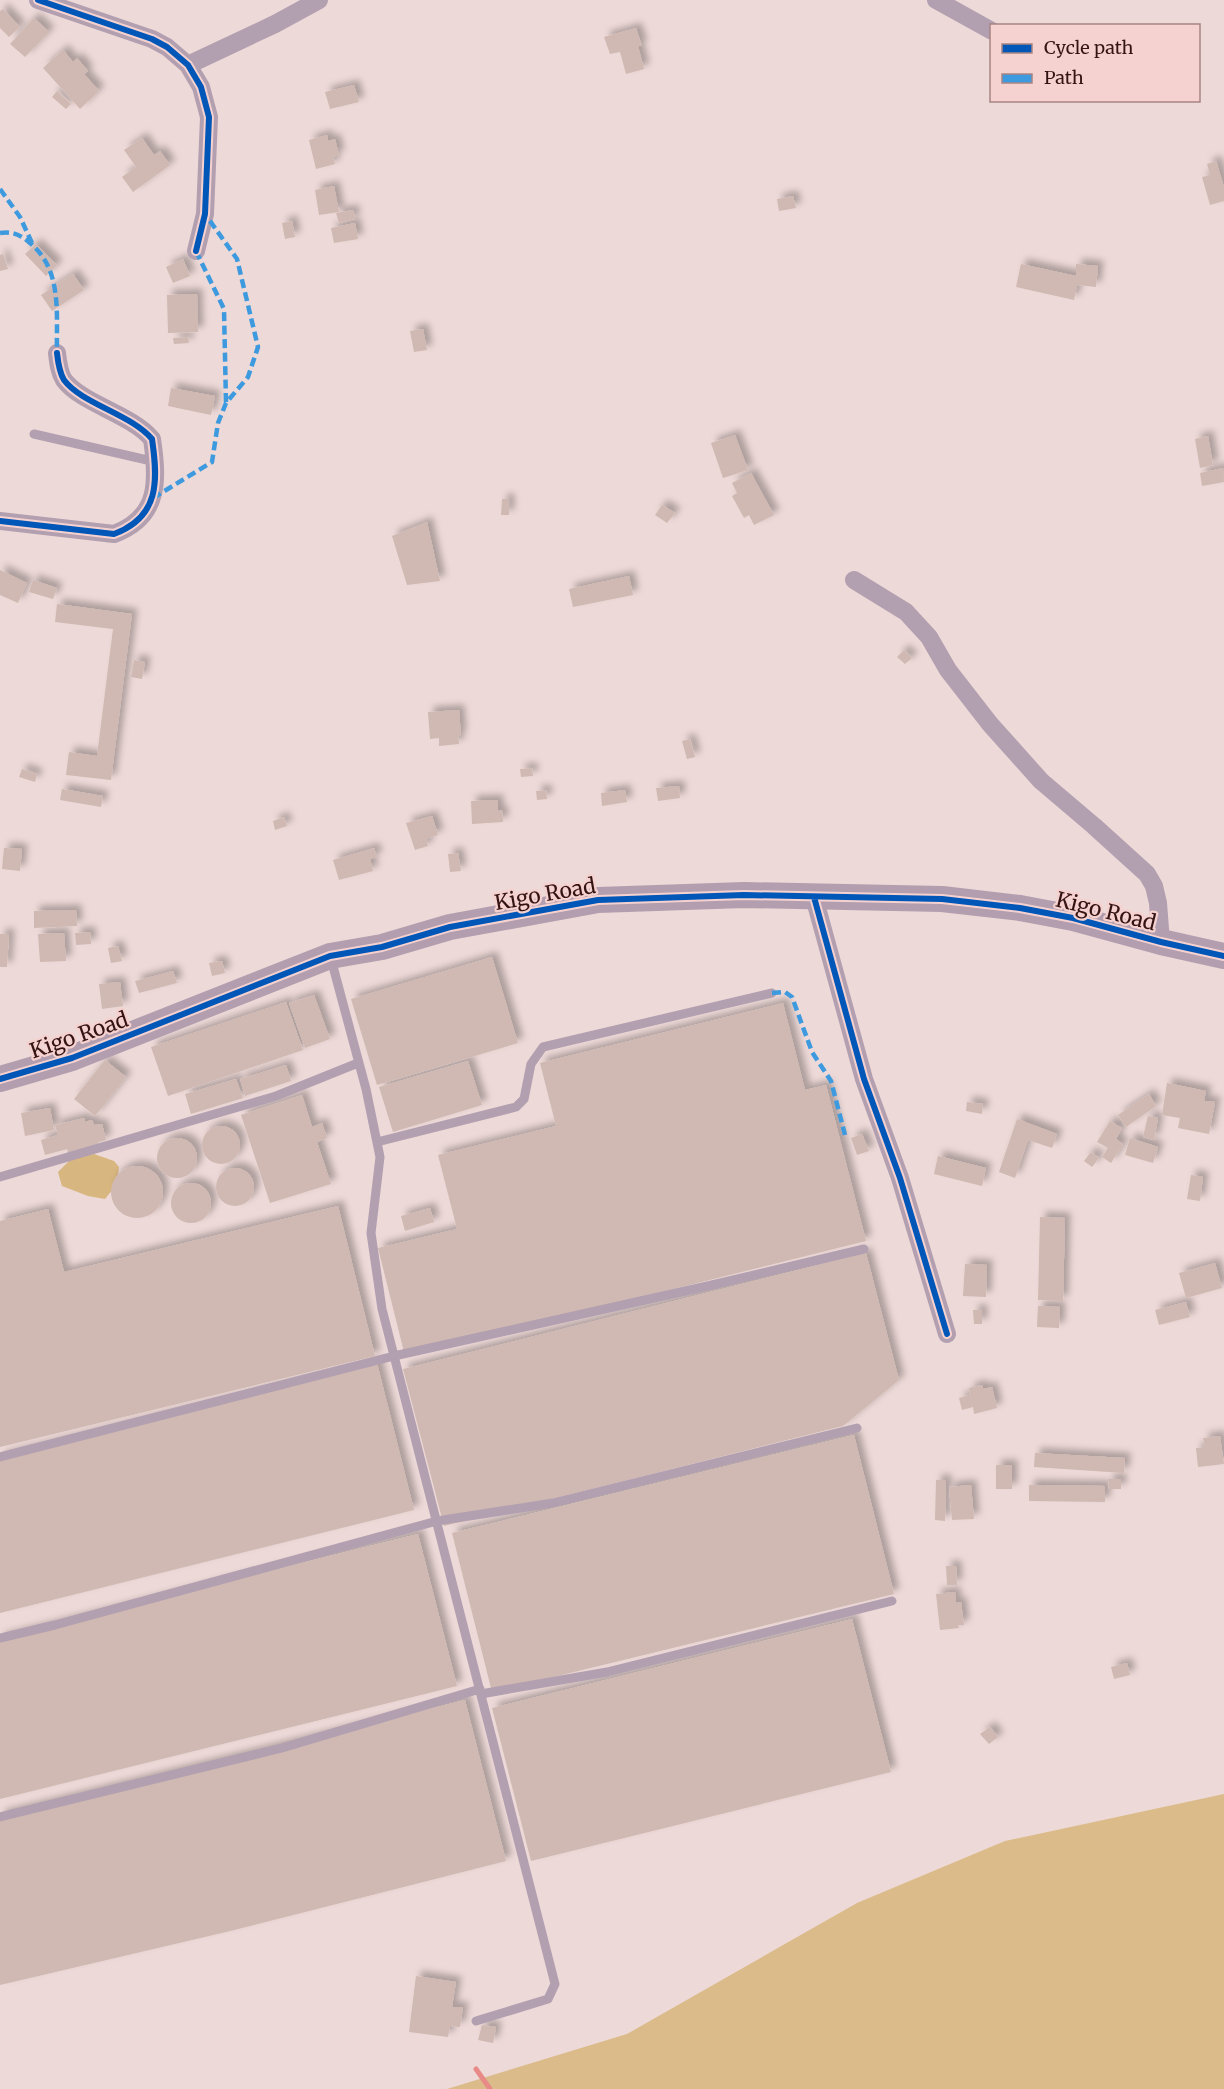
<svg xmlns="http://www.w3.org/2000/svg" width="1224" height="2089" font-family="Merriweather,serif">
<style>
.green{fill:#dbbb89}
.forest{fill:#d8b67f}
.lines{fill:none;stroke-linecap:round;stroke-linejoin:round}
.stream{stroke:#e88b88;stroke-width:5}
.building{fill:#d0b9b2;filter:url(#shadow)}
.lane{stroke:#b29fb0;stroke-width:9}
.street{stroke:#b29fb0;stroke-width:18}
.secondary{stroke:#b29eae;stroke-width:26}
.quiet{stroke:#3e9ade;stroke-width:4.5;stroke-dasharray:9 4.5;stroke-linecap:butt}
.cycleway-casing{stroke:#f5d1cf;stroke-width:10}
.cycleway{stroke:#0057b8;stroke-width:6}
.labels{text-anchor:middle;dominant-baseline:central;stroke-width:4.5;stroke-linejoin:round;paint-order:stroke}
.street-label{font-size:21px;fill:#331413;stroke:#f5d1cf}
</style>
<defs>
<filter id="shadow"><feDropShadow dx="5.5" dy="-5.5" stdDeviation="3" flood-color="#0004"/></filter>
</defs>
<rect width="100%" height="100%" fill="#edd9d7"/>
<path class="green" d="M1224,1794V2089H447L627,2034L857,1903L1005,1841Z"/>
<path class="forest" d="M94,1154L114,1161L119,1167L117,1184L105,1199L88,1196L62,1186L58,1172L70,1160Z"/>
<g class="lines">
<path class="stream" d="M476,2069L490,2089"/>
</g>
<path class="building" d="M3,9L20,27L9,37L0,28V11Z
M34,18L49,32L25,57L10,44Z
M636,28L642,46H638L644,69L626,74L620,52L610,54L604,37Z
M63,50L73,62L77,58L88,71L84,74L99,91L80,109L43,68Z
M354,85L359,102L330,109L325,92Z
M57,91L71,104L66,109L52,97Z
M327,135L328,141L335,139L339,155L333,157L335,164L316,169L309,140Z
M142,138L154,155L160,151L170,165L133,192L122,177L136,167L124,150Z
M1216,161L1224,187V201L1210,205L1202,177L1210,175L1207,164Z
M334,186L339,212L319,215L315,190Z
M793,196L796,208L779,211L777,199Z
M353,210L355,219L339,223L336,213Z
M292,221L295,237L285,239L282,223Z
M355,223L358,239L334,243L331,228Z
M36,244L57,265L46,276L25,254Z
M3,254L8,269L0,271V255Z
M183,259L190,276L173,283L166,267Z
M1021,264L1076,276V264L1098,266L1096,287L1077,285L1074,300L1016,287Z
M73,274L84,290L52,311L41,295Z
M197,294L198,332L168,333L167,295Z
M423,329L427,350L414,352L410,331Z
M188,337L189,343L174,344L173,338Z
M171,388L215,396L211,415L168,406Z
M735,435L748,470L723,478L711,443Z
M1208,436L1213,465L1200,468L1195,439Z
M1223,468L1224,482L1202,486L1200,473Z
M751,473L774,515L754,525L749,515L744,518L732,496L737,493L732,483Z
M502,499H509V515H501Z
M662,505L675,513L667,523L655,515Z
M427,522L440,581L407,585L392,536Z
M0,570L27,583L18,603L0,595Z
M629,576L633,595L573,607L569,589Z
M33,580L57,588L53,599L29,592Z
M57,604L132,614L111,780L66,775L69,752L97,756L113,629L55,622Z
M904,650L912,658L905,664L897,657Z
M134,660L145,662L142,679L131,677Z
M459,710L461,736H458L459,744L439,746V738L430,739L428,712Z
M690,739L695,757L687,759L682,741Z
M532,768L533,776L521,777L520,769Z
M22,769L37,774L35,782L19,777Z
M679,786L680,798L658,801L656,788Z
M62,789L103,796L101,807L60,800Z
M546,790L547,799L537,800L536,791Z
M625,790L627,802L602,806L601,793Z
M498,800V811L502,810L503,822L472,824L471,801Z
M432,816L438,835L426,839L428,846L415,850L406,823Z
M284,817L287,826L275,830L273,821Z
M4,848L22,849L20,871L2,869Z
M374,848L377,857L370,859L373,871L339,880L333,860Z
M458,853L461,871L450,872L448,854Z
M76,910L77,926L34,928V911Z
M90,932L91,944L76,945L75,933Z
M64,933L66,961L40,962L38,934Z
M0,934H9L7,967H0Z
M118,946L122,961L111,963L108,948Z
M492,957L518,1043L377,1085L351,999Z
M222,961L225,973L212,976L209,963Z
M173,971L177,983L139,993L135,981Z
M120,982L123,1006L102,1009L99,984Z
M314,995L330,1039L305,1048L289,1003Z
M286,1002L303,1050L168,1096L151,1047Z
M783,1003L805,1090L826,1085L866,1241L405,1356L378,1248L457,1229L438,1155L556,1126L540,1063Z
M105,1060L126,1077L95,1116L74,1099Z
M468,1061L482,1105L393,1132L379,1087Z
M286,1065L291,1081L245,1096L240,1079Z
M236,1079L243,1098L191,1114L185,1094Z
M1167,1083L1206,1091L1204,1101L1215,1102L1209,1134L1178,1128L1180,1118L1162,1115Z
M1149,1094L1156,1106L1126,1127L1118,1115Z
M302,1095L312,1127L322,1123L327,1138L317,1142L331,1184L270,1203L241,1115Z
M967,1102L983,1104L982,1114L966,1111Z
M50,1108L54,1130L25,1136L21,1113Z
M1148,1116L1158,1118L1154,1140L1143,1137Z
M84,1118L85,1122L92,1120L94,1125L102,1124L106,1140L98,1142V1145L68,1153L67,1149L45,1155L41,1140L58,1135L55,1125Z
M1017,1119L1057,1134L1052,1148L1028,1140L1015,1178L999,1172Z
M1110,1121L1122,1128L1116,1139L1123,1144L1111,1163L1102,1157L1108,1148L1097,1142Z
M202 1145a19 19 0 1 1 38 0a19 19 0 1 1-38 0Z
M862,1134L869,1151L857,1155L851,1138Z
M1130,1138L1158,1147L1153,1163L1125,1155Z
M157 1158a20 20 0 1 1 40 0a20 20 0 1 1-40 0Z
M1091,1152L1099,1158L1092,1167L1084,1161Z
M938,1156L986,1168L982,1186L934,1174Z
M111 1192a26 26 0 1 1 52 0a26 26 0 1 1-52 0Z
M216 1187a19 19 0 1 1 38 0a19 19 0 1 1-38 0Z
M1191,1175L1203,1177L1200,1201L1187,1199Z
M171 1203a20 20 0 1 1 40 0a20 20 0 1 1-40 0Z
M338,1206L375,1356L0,1447V1221L48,1209L64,1272Z
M430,1208L434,1222L405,1231L401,1216Z
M1040,1217L1065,1218L1063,1301L1038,1300Z
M866,1253L899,1380L843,1426L444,1526L403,1369Z
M1215,1263L1222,1288L1186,1298L1179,1273Z
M965,1264L987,1265L986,1297L963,1296Z
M1186,1302L1190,1317L1159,1325L1155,1310Z
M1038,1306L1060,1307L1059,1328L1037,1327Z
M973,1310H982V1324H974Z
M377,1363L414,1510L0,1613V1457Z
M982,1385L983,1389L992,1387L997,1408L974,1414L973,1407L962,1410L959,1398L970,1395L969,1388Z
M854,1435L894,1594L492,1692L452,1533Z
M1220,1436L1224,1464L1198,1467L1196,1448L1205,1447L1203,1438Z
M1035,1453L1125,1458L1124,1473L1034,1467Z
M996,1465H1012V1489H996Z
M1108,1479H1121V1489H1109Z
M936,1480H946L945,1521L935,1520Z
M971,1485L974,1519L952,1520L949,1487Z
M1029,1485L1105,1486V1502L1029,1501Z
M418,1534L457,1686L0,1799V1638Z
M946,1566H956L957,1585H947Z
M955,1592L956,1603L961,1602L964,1625H958L959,1628L940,1630L936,1594Z
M852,1619L891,1772L531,1861L492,1708Z
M1127,1663L1130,1675L1114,1679L1111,1667Z
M465,1700L506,1861L226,1932L0,1985V1815Z
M990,1727L998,1737L989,1744L980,1734Z
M416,1976L456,1982L452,2007H463L460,2027L450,2026L448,2037L409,2032Z
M482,2025L496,2027L493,2043L478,2040Z"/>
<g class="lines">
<path class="lane" d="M34,434L156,462
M331,959L366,1089L380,1157L371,1233L382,1309L555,1984L548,1999L476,2021
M377,1142L516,1107L524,1099L531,1064L543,1047L772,993
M0,1177L276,1096L358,1063
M0,1457L394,1356L712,1285L864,1249
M0,1638L55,1625L437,1521L553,1503L857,1428
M481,1694L607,1672L892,1601
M0,1817L282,1748L480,1689"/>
<path class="street" d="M38,0L152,39L167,47L188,65L201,87L209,117L205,214L196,251
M936,0L992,31
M188,65L275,24L319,0
M0,521L114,534C160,517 158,480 152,439C131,414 82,404 64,380C59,372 58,362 57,353
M854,580L906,612L929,637L948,670L990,724L1041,781L1094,826L1147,874L1154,886L1158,903L1161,942
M814,897L864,1079L900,1178L947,1334"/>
<path class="secondary" d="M0,1079L72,1058L330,956L382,947L450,927L598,900L744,895L942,899L1020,908L1073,918L1161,942L1224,956"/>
<path class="quiet" d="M0,189L20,217L32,243
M0,233C12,231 21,235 30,243C63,270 56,315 57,353
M196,251L224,309L226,403
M153,498L212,462L218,423L226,403L248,377L258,347L237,259L205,214
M772,993L785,992L792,997L812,1052L831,1081L845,1135"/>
<g class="cycleway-casing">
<path id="cycleway" d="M38,0L152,39L167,47L188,65L201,87L209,117L205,214L196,251
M0,521L114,534C160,517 158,480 152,439C131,414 82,404 64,380C59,372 58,362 57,353
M814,897L864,1079L900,1178L947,1334
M0,1079L72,1058L330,956L382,947L450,927L598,900L744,895L942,899L1020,908L1073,918L1161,942L1224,956"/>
</g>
<use href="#cycleway" class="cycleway"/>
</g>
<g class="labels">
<g class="street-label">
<text transform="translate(545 894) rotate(-10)">Kigo Road</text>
<text transform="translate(1106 911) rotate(14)">Kigo Road</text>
<text transform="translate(79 1035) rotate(-19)">Kigo Road</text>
</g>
</g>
<rect x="990" y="24" width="210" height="78" fill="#f5d1cf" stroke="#a78584" stroke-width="1.5"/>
<rect x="1002" y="44" width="30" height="9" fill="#0057b8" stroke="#a78584" stroke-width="1.5"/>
<text x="1044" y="54" font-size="18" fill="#331413">Cycle path</text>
<rect x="1002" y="74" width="30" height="9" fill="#3e9ade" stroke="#a78584" stroke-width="1.5"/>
<text x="1044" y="84" font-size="18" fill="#331413">Path</text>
</svg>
